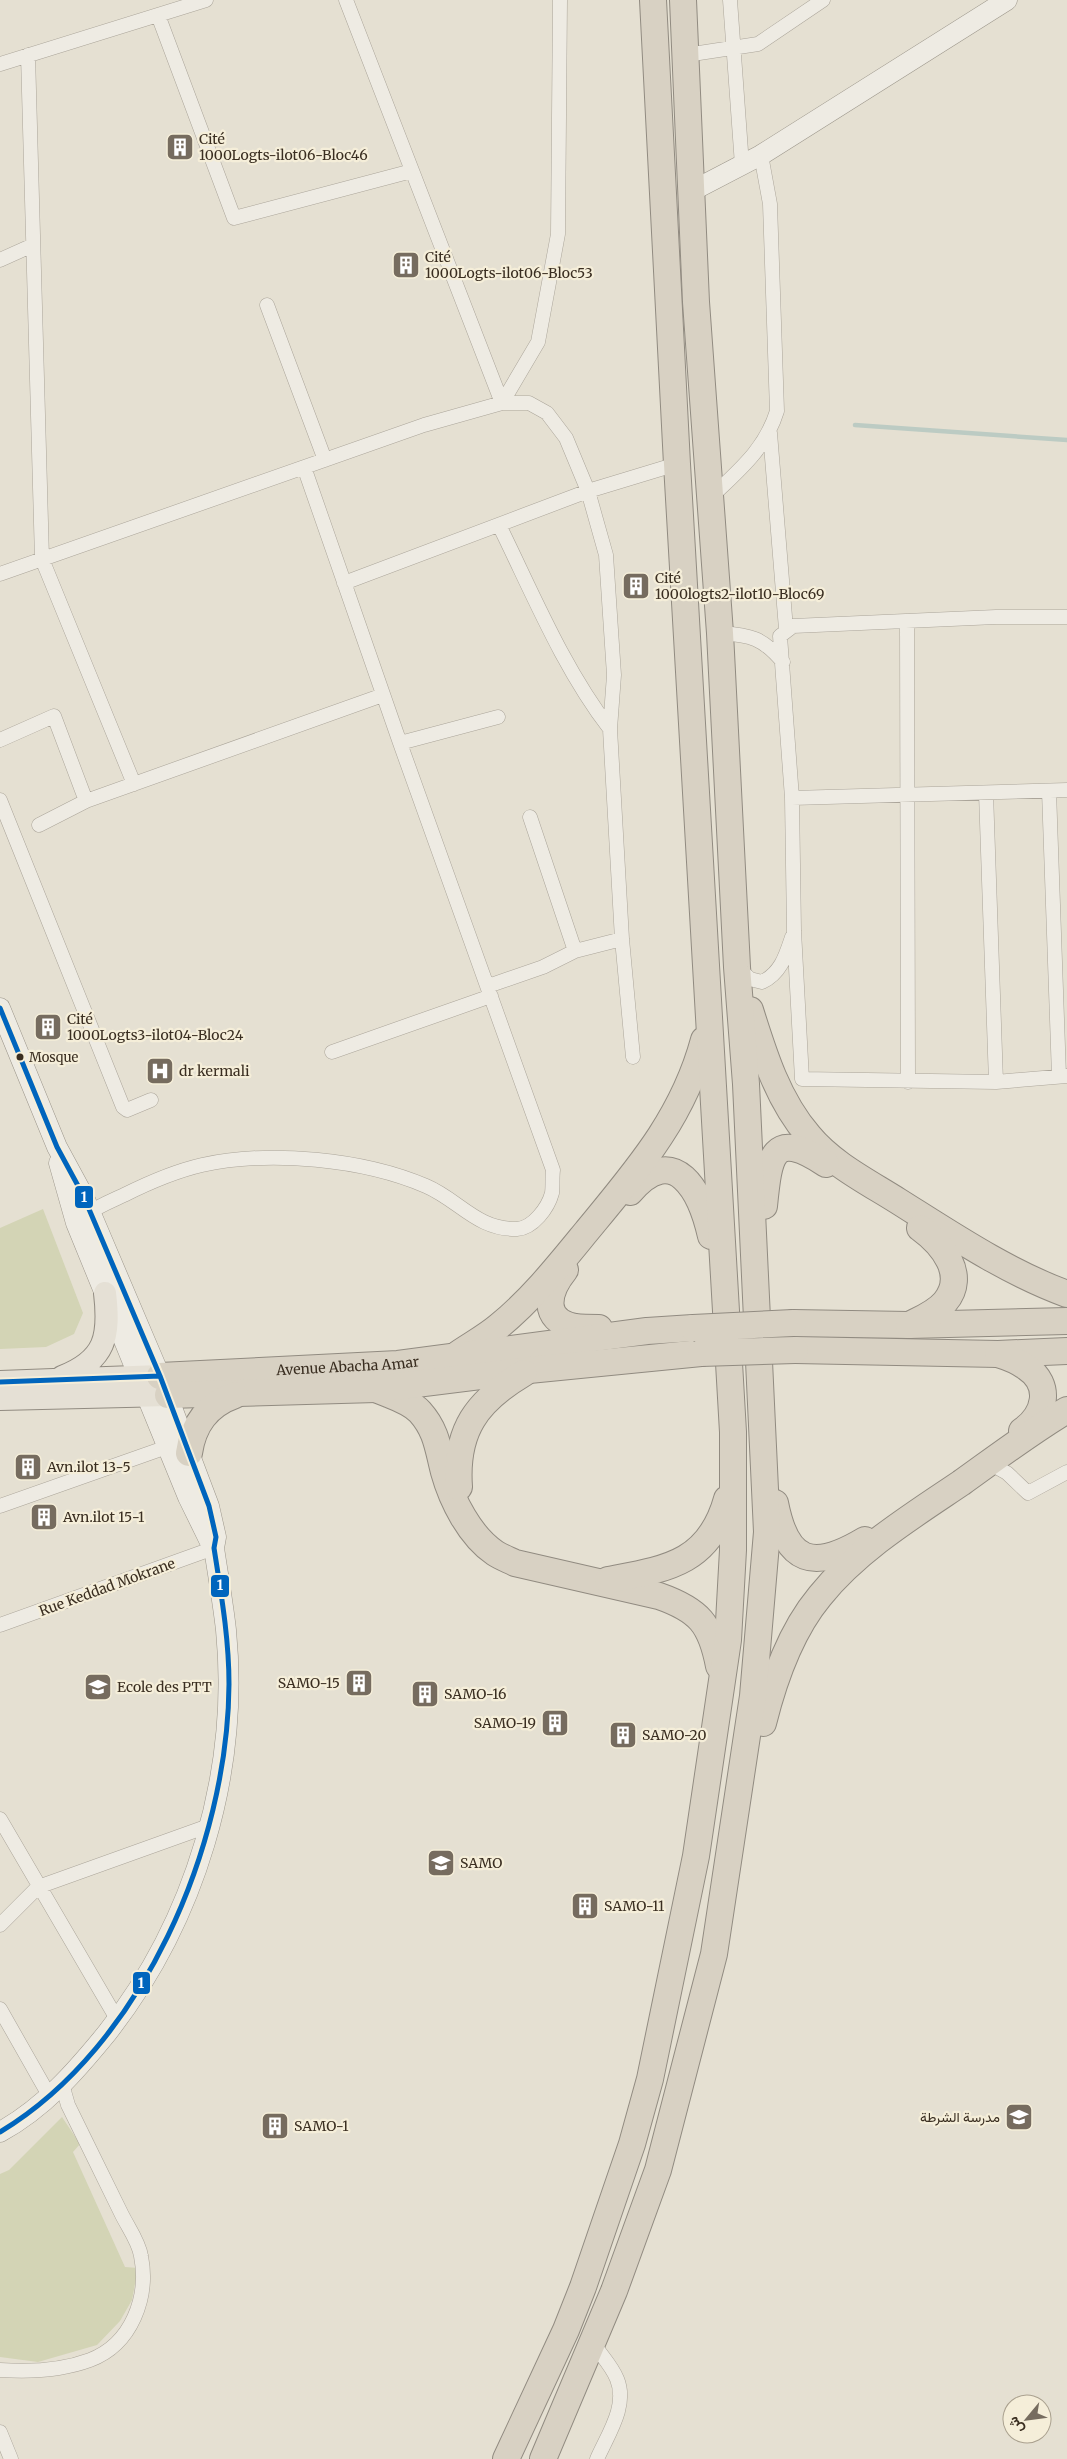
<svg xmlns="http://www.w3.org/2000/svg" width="1067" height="2459" font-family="Merriweather,Vazirmatn,serif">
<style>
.green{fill:#d3d4b5}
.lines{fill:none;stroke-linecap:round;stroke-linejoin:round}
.stream{stroke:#bccbc3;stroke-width:4.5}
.street-casing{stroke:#aba59a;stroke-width:15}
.secondary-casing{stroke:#9b958a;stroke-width:21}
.primary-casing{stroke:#918b81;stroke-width:24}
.highway-casing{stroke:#918b81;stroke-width:28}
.street{stroke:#eeebe3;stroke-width:14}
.secondary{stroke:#eeebe3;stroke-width:20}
.primary{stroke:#e5e0d5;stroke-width:22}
.highway{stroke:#d8d1c3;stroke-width:26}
.highway-bridge-casing{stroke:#918b81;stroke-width:28;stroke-linecap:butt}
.highway-bridge{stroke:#d8d1c3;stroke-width:26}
.bus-1-casing{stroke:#f5eed9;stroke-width:9}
.bus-1{stroke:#0065bd;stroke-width:5}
.bus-dot{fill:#3a2e21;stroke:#f5eed9;stroke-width:2}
.labels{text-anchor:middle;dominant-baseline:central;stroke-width:4.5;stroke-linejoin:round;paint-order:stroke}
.bus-label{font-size:13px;fill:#3a2e21;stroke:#f5eed9;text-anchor:start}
.poi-label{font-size:14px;fill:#3a2e21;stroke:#f5eed9;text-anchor:start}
.street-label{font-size:14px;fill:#3a2e21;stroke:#f5eed9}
.line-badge{stroke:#f5eed9;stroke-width:2}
.badge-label{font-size:14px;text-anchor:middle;font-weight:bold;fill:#fff}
</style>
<rect width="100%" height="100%" fill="#e5e0d2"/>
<path class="green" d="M43,1209L83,1313L74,1334L46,1347L0,1349V1228Z
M62,2117L80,2144L73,2152L125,2267L138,2268L132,2300L120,2321L97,2345L38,2362L0,2357V2174L9,2170Z"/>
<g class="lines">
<path class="stream" d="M855,425L1067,440"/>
<g class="street-casing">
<path id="street" d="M346,0L502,403
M730,0L742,165
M158,15L234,218L412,171
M28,55L42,559L134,784
M686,55L758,44L823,0
M0,64L206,0
M0,260L33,245
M267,305L325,460
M502,403L538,342L558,234L560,0
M770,433L786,629
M710,498C738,471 765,450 777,411L770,204L761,155
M499,525C533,594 563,668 610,729
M0,574L424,425L502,403H529L547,413L566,438L588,491L606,555L614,675L610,729L622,939L633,1057
M344,583L588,491L677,464
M1067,617H996L793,626L780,636L792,798L794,931L802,1079L996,1082L1067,1076
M907,621L908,1082
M720,633C751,635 763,638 783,662
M0,740L54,716L86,801
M400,743L498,717
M1049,791L1059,1076
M986,793L996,1082
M792,798L1067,790
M0,800L123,1107L127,1110L151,1100
M530,817L575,951L622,939
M39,825L86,801L383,695
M737,967L750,979L762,982C781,973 786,955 792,937
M488,986L543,967L575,951
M332,1052L491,996
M84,1216C96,1207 111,1201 124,1195C148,1183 176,1171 202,1165C270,1150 363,1159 426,1186C459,1200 477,1230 517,1229C533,1228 548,1208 552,1193C553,1186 552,1178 553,1170L400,743L304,467
M989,1463L1007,1473L1028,1493L1067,1472
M0,1506L167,1447
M0,1625L214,1548
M0,1819L117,2019
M0,1925L38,1887L211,1825
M0,2009L50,2097
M593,2343C600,2354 612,2366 617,2379C628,2406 608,2434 597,2459
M0,2370C29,2372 63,2370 90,2360C132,2344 149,2297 141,2256C139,2242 128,2227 122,2215C104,2178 86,2142 68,2105L62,2084
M0,2432L11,2459"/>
</g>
<g class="secondary-casing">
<path id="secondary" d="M692,191L761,155L1007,0
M0,1008L57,1147L83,1195L160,1376L209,1506L216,1537L214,1548C218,1575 223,1603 226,1630C240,1773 195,1921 107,2033C76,2071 44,2108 0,2132
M59,1163L76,1223L188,1497L211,1544"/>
</g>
<g class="primary-casing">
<path id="primary" d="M62,1377C106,1360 110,1336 105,1293
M0,1382L160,1376
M0,1399L168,1395"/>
</g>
<g class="highway-casing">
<g id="highway">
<path d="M750,1010C764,1055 778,1100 809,1136C832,1164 868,1182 898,1201C952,1235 1007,1272 1067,1294"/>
<path d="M630,1192C675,1140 701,1192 711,1236"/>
<path d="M764,1206C769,1156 772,1128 826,1164"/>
<path d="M565,1270C548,1291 540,1320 575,1327C583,1328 591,1328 599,1328"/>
<path d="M793,1323L909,1325L1067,1321"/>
<path d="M909,1325C921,1319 936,1313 945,1302C968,1275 942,1244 920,1228"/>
<path d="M795,1350L998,1354L1067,1351"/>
<path d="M458,1354C471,1345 486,1337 499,1326C532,1299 559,1265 586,1232C637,1170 683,1118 704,1040"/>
<path d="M998,1354C1008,1357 1018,1361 1026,1367C1053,1385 1045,1415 1022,1431"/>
<path id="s1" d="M160,1376L398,1364L647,1331L693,1328"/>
<path d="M376,1389C391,1396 409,1400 420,1412C437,1431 438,1449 444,1472C452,1501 470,1536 495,1553C501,1557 509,1560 515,1563L659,1596C699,1610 711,1624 719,1666"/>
<path d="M168,1395L376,1389L529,1370L701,1353"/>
<path d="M189,1453C193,1425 207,1405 235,1395"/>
<path d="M459,1487C455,1430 477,1401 524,1373"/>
<path d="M775,1503C787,1564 813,1571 865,1540"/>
<path d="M608,1580C666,1569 709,1564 727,1499"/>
<path d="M763,1723C774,1679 790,1632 820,1596C857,1550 912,1516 961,1483C996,1458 1030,1432 1067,1410"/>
<path d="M506,2459L566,2330L583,2287L632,2144L650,2079L696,1856L728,1640L733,1550V1432L677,464L653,0"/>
<path d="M543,2459L614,2291L658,2170L714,1954L753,1696L767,1532L746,1084L737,967L720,633L696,302L683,0"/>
</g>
</g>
<use href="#street" class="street"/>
<use href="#secondary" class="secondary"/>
<use href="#primary" class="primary"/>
<use href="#highway" class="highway"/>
<g class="highway-bridge-casing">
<path id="highway-bridge" d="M693,1328L793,1323
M701,1353L795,1350"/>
</g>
<use href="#highway-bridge" class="highway-bridge"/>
<g class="bus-1-casing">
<path id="bus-1" d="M0,1008L57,1147L83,1195L160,1376L209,1506L216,1537L214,1548C221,1593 229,1638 229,1684C228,1845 143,2046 0,2132
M0,1382L160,1376"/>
</g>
<use href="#bus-1" class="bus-1"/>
</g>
<defs>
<g id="building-square" transform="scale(1.4375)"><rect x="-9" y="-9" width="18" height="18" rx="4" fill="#766c5f" stroke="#f5eed9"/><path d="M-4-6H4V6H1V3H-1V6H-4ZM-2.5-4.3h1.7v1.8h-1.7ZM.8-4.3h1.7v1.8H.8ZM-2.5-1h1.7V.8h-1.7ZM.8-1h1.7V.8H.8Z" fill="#fff"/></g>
<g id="hospital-square" transform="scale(1.4375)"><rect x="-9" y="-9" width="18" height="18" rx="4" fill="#766c5f" stroke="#f5eed9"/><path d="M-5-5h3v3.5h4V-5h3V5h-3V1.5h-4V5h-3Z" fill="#fff"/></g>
<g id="school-square" transform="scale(1.4375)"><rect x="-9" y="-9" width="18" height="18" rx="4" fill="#766c5f" stroke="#f5eed9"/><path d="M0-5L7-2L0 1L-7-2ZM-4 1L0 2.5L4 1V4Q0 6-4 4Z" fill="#fff"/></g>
<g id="university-square" transform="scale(1.4375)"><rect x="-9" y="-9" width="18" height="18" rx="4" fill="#766c5f" stroke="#f5eed9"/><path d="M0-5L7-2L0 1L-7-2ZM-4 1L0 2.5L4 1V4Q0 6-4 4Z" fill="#fff"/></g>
</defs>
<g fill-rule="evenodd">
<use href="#building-square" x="180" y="147"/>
<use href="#building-square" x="406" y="265"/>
<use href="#building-square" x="636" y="586"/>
<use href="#building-square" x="48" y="1027"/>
<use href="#hospital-square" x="160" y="1071"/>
<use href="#building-square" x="28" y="1467"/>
<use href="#building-square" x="44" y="1517"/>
<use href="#building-square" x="359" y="1683"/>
<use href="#school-square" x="98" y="1687"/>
<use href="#building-square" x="425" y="1694"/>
<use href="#building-square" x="555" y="1723"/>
<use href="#building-square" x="623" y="1735"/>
<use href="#university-square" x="441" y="1863"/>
<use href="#building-square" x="585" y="1906"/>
<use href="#university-square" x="1019" y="2117"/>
<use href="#building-square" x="275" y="2126"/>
</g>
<circle class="bus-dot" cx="20" cy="1057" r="4.5"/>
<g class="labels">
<g class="bus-label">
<text x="29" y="1057">Mosque</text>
</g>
<g class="poi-label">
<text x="199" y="139">Cité<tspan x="199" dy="16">1000Logts-ilot06-Bloc46</tspan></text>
<text x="425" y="257">Cité<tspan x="425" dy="16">1000Logts-ilot06-Bloc53</tspan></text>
<text x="655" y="578">Cité<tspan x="655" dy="16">1000logts2-ilot10-Bloc69</tspan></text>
<text x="67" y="1019">Cité<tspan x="67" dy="16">1000Logts3-ilot04-Bloc24</tspan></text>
<text x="179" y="1071">dr kermali</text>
<text x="47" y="1467">Avn.ilot 13-5</text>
<text x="63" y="1517">Avn.ilot 15-1</text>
<text x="340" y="1683" text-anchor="end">SAMO-15</text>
<text x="117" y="1687">Ecole des PTT</text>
<text x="444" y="1694">SAMO-16</text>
<text x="536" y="1723" text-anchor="end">SAMO-19</text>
<text x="642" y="1735">SAMO-20</text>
<text x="460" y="1863">SAMO</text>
<text x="604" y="1906">SAMO-11</text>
<text x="1000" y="2117" text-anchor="end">مدرسة الشرطة</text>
<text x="294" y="2126">SAMO-1</text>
</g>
<g class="street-label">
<text stroke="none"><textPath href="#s1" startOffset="188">Avenue Abacha Amar</textPath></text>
<text transform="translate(107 1587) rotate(-20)">Rue Keddad Mokrane</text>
</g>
</g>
<g class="line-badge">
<rect x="74" y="1185" width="20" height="24" rx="5" fill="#0065bd"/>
<rect x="210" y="1574" width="20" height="24" rx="5" fill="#0065bd"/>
<rect x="132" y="1971" width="19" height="24" rx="5" fill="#0065bd"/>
</g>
<g class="badge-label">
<text x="84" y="1202">1</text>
<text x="220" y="1590">1</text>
<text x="141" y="1988">1</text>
</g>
<g transform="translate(1027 2419) rotate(241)"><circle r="24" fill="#f5eed9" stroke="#aaa18f"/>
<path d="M0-4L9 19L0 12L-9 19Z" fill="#766c5f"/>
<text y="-8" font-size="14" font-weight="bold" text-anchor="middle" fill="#3a2e21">ش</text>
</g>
</svg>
